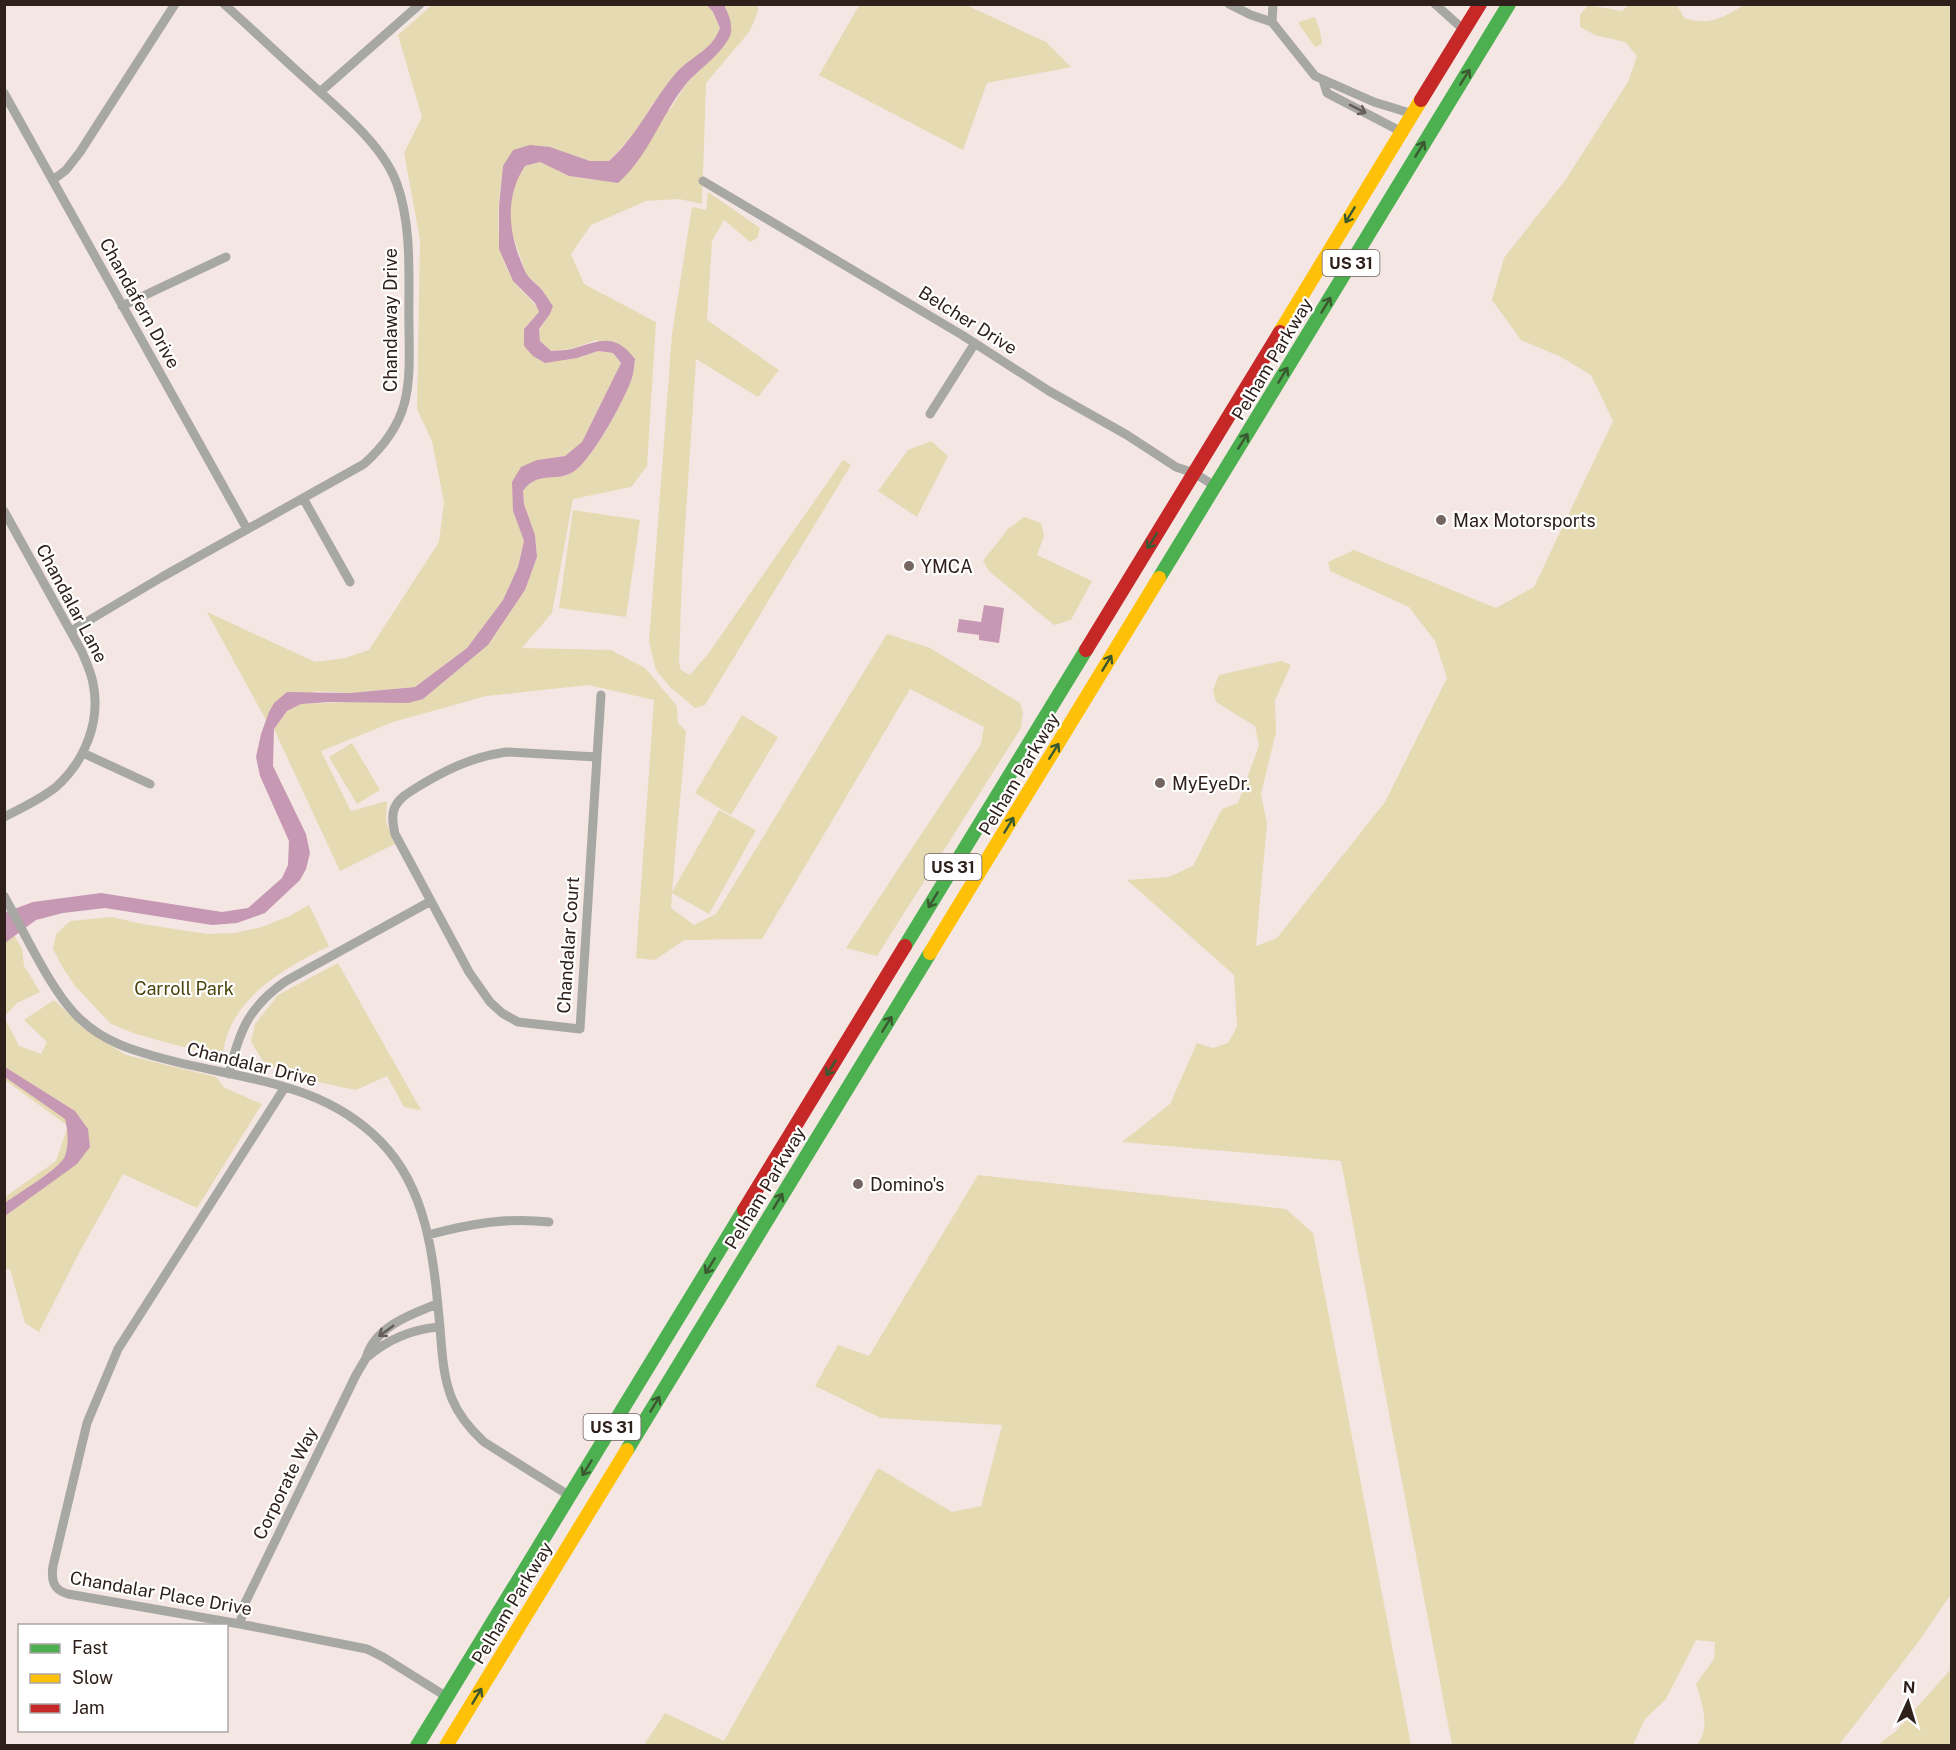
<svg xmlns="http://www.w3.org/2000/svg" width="1956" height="1750" font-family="'Public Sans',sans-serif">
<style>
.green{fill:#e6dab3}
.water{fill:#c798b3}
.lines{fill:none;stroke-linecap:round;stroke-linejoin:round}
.street{stroke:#a7a7a4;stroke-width:9}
.fast{stroke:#4caf50;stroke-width:14}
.slow{stroke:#ffc107;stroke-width:14}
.jam{stroke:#c62828;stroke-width:14}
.oneway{stroke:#3b5930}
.oneway2{stroke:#655d59}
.poi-dot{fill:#746561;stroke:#fff;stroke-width:2}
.labels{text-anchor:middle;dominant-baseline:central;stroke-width:4.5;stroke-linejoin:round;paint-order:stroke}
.shield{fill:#fff;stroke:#6d635f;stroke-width:1.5}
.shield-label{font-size:16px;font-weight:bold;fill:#2f201b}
.street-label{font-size:18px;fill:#2f201b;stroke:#fff}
.poi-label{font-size:18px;fill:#2f201b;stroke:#fff;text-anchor:start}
.park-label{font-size:18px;fill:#4d450c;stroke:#fff}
</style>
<rect width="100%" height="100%" fill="#f4e6e2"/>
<path class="green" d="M860,4L966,5L1046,42L1071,67L987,83L963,150L819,75Z
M432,5H707L713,12L720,28L716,39L653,103L635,133L609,161H590L550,147L503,166C499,204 491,246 513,280C520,292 533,298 539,312L524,329V346L577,358L598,351L613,353L621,363L582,442L565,456L537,460L513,511L524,541L518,567L503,600L467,648L415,687L350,693L316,691L269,712L266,720L207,612L315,662L345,658L369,650L439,542L444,502L432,441L417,409L420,240L404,153L422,117L398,35Z
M724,5H758V11L750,31L706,83L702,204L679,199L646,201L591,225L571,254L584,284L656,322L647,466L631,487L573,499L552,613L522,648L611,650L645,668L677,706L678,723L686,731L672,892L719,810L756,830L709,914L672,893L671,908L694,925L716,914L887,634L930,648L1020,703L1023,712L1021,728L877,956L846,948L981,744L984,727L910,689L762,939L684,940L655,960L636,958L654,700L588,685L486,696L393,722L321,751L351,811L387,801L386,821L395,844L340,871L274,729L287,711L301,704L423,699L488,645L525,590L537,557L535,535L524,504L523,491C538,470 555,483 573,472C591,462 625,399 632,378C634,372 634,365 635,359L596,340L572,349L550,351L540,341L539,329L550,314L543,291L527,275L510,229V203L516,179L525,166L540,162L569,176L594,180L671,108L686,84L721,49L727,10Z
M1588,5L1622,11L1629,5H1677L1684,18C1710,26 1722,18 1744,5H1951V1594L1919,1641L1839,1745H1697C1711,1728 1702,1703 1696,1684L1714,1659L1715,1642L1696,1640L1666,1699L1645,1719L1633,1745H1452L1341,1161L1122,1142L1170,1104L1197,1043L1213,1048L1228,1043L1237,1027L1234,975L1127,880L1169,877L1193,866L1222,809L1238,803L1259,746L1255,726L1216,702L1213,690L1219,675L1281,661L1291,665L1275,700L1276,732L1261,794L1267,824L1256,946L1277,938L1385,802L1447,678L1435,641L1409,607L1330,571L1328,562L1354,550L1496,608L1534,587L1613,421L1591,375L1561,357L1521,340L1492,300L1504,258L1566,179L1628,82L1637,56L1625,42L1595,35L1580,27V15Z
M1315,17L1320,31L1322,44L1315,47L1299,24V22Z
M708,192L760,228L757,238L750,242L724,220L712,241L707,320L779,370L758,397L696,359L682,574L679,663L681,670L690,675L708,654L843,460L851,465L705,705L695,708L670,687L656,670L649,642L672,334L692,207L706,210Z
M931,441L948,456L917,517L878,491L908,450Z
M573,510L640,520L626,617L559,608Z
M1024,517L1041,523L1044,536L1037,555L1092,581L1071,620L1054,625L989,571L983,561L1008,529Z
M742,715L778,737L731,815L695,793Z
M352,743L380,790L357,804L329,757Z
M309,905L329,946C284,968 227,1000 223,1056L172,1044L136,1034L111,1024L75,986L63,968L53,949L56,934L70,921L112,917L142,924L207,934L234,933L259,928L290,916Z
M5,919L22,949L24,966L40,992L17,1003L5,1016Z
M338,963L421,1110L404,1107L387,1076L356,1090L290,1076L263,1061L251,1042L255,1024L278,995Z
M54,1000L83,1028L126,1055L216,1077L225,1088L262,1104L197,1208L123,1174L79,1253L39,1332L25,1323L10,1269H5V1197L56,1161L68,1126L5,1080L4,1017L19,1046L41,1054L47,1042L24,1020Z
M978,1175L1286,1209L1313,1233L1411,1745H644L665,1713L724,1741L878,1468L952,1512L981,1506L1002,1425L881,1418L815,1386L838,1345L869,1356Z
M1951,1669V1745H1878L1896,1731Z"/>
<path class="water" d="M707,5H724C728,12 734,27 730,36C721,55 700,68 686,84C661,115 649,156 618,183L569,176L540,162L525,166C503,199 509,238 526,273C530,280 537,284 542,290C546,295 549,301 553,306L550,314L539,329L540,341L551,351C559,350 567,351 575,348C602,340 615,333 635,359C634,365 634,372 632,378C625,399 591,462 573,472C555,483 538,470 523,491L524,504L535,535L537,557L525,590L488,645L423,699L408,703L330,702L301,704L287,711L274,729L273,766L306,834L310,853L306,869L300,880L265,913L237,923L212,925L105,908L63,913L36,920L5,943V914L6,912L33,902L101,893L222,912L248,908L282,878L288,865L289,841L260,776L256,757L261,734L269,712L274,703L287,692L350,693L415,687L467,648L503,600L518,567L524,541L513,511L512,482L521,467L537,460L565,456L582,442L621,363L613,353L598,351L577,358L545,363L533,356L524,346V329L539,312L535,303L513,281L499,249V206L503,166L513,150L530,145L550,147L590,161H609C638,135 651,102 676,73C691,56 712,51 720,28L713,12Z
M984,605L1004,608L999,643L979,640V635L957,632L959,619L981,622Z
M5,1067L75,1111L88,1129L90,1147L77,1164L5,1216V1203C17,1194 61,1168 65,1156C69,1144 68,1131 65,1119L5,1077Z"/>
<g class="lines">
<path class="street" d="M1229,4L1251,15L1272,22
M1273,4L1272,22L1315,76L1374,102L1413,114
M1435,4L1464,30
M1323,80L1327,93L1402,132
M320,92L420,4
M4,93L247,529
M53,180L66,170L80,152L175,4
M703,181L962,335L1049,391L1127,435L1176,467L1194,473L1215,486
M122,306L226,257
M930,414L975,343
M303,498L350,582
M4,511L82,652C86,662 91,672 93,683C101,721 85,761 56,787C41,799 22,808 4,817
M71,631L162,577L364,464C411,422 410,388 409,329C408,282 413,229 397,184C383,144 338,109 308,81C280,56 253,30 224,4
M506,752L597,757L580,1029L518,1022L502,1013L490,1002L469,972L395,834C393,825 391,815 395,807C399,798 408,793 416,788C445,770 472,757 506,752Z
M83,753L150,784
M597,757L601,695
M4,896C24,931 51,992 80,1019C104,1042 134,1051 165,1059C243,1080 322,1081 381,1142C429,1191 434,1263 440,1328C442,1352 443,1377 452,1399C459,1416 471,1430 484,1442L570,1496
M229,1074C239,1032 248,1007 286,981L431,901
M285,1087L118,1349L87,1423L53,1566C51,1580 53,1590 68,1594L240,1624L367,1649L383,1657L447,1697
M428,1235C469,1224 507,1217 549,1222
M437,1304C409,1315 375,1327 366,1358C387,1340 412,1329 439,1327
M240,1624L245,1603L356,1375L366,1358"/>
<path class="fast" d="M1159,578L1509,4
M905,946L1086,650
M627,1450L930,953
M417,1746L744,1210"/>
<path class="slow" d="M1280,332L1421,100
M930,953L1159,578
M446,1746L627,1450"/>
<path class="jam" d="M1421,100L1480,4
M1086,650L1280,332
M744,1210L905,946"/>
</g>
<defs><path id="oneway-shaft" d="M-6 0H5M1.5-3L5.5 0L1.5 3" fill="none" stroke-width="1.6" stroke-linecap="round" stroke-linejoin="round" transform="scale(1.5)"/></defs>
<g class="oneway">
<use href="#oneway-shaft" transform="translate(1465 77) rotate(-58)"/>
<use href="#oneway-shaft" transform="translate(1420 149) rotate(-59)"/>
<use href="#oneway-shaft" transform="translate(1350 215) rotate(121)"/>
<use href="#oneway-shaft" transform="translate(1326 305) rotate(-59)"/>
<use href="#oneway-shaft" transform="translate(1283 375) rotate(-59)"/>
<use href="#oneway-shaft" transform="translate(1243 441) rotate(-58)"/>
<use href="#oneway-shaft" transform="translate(1152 541) rotate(122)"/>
<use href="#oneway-shaft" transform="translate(1107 663) rotate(-59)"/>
<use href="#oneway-shaft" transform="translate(1054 751) rotate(-58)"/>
<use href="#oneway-shaft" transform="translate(1009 825) rotate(-59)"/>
<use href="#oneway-shaft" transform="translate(933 900) rotate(121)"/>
<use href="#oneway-shaft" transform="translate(887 1024) rotate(-58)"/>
<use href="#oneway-shaft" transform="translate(831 1068) rotate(121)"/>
<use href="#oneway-shaft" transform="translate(778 1201) rotate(-59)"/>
<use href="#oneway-shaft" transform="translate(710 1266) rotate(122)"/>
<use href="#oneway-shaft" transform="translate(655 1404) rotate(-59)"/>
<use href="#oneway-shaft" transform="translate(587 1468) rotate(121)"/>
<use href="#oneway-shaft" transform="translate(477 1696) rotate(-59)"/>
</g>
<g class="oneway2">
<use href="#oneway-shaft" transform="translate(1358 109) rotate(27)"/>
<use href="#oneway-shaft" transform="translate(386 1331) rotate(144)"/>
</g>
<g class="poi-dot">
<circle cx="1441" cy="520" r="6"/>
<circle cx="909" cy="566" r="6"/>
<circle cx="1160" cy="783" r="6"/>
<circle cx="858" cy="1184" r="6"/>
</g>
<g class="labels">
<g class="shield">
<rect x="1322.5" y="250" width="57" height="26" rx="4.5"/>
<rect x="924.5" y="854" width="57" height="26" rx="4.5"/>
<rect x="583.5" y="1414" width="57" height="26" rx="4.5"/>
</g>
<g class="shield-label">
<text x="1351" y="263">US 31</text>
<text x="953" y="867">US 31</text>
<text x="612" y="1427">US 31</text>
</g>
<g class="street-label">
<text transform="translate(140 303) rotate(61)">Chandafern Drive</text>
<text transform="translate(390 320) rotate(-90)">Chandaway Drive</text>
<text transform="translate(968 320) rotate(32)">Belcher Drive</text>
<text transform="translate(1272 359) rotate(-59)">Pelham Parkway</text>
<text transform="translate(72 603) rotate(62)">Chandalar Lane</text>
<text transform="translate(1019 774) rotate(-59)">Pelham Parkway</text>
<text transform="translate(568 945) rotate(-86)">Chandalar Court</text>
<text transform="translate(252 1064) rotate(14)">Chandalar Drive</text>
<text transform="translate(765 1188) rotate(-59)">Pelham Parkway</text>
<text transform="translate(285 1483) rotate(-64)">Corporate Way</text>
<text transform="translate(161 1593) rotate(10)">Chandalar Place Drive</text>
<text transform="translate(512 1603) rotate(-59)">Pelham Parkway</text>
</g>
<g class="poi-label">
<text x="1453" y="520">Max Motorsports</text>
<text x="921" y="566">YMCA</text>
<text x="1172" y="783">MyEyeDr.</text>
<text x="870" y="1184">Domino's</text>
</g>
<g class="park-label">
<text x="184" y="988">Carroll Park</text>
</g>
</g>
<rect width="1956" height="1750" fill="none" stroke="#2f201b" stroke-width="12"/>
<rect x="18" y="1624" width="210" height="108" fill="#ffffff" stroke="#aca6a4" stroke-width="1.5"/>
<rect x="30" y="1644" width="30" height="9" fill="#4caf50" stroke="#aca6a4" stroke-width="1.5"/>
<text x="72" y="1654" font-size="18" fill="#2f201b">Fast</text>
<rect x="30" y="1674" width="30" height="9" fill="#ffc107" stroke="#aca6a4" stroke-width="1.5"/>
<text x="72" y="1684" font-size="18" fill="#2f201b">Slow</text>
<rect x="30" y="1704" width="30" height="9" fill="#c62828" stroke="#aca6a4" stroke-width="1.5"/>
<text x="72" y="1714" font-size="18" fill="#2f201b">Jam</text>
<g transform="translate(1908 1702) rotate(4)" stroke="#ffffff" stroke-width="4.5" paint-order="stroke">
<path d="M0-4.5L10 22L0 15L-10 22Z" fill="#2f201b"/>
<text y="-9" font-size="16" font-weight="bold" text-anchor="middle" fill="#2f201b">N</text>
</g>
</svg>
